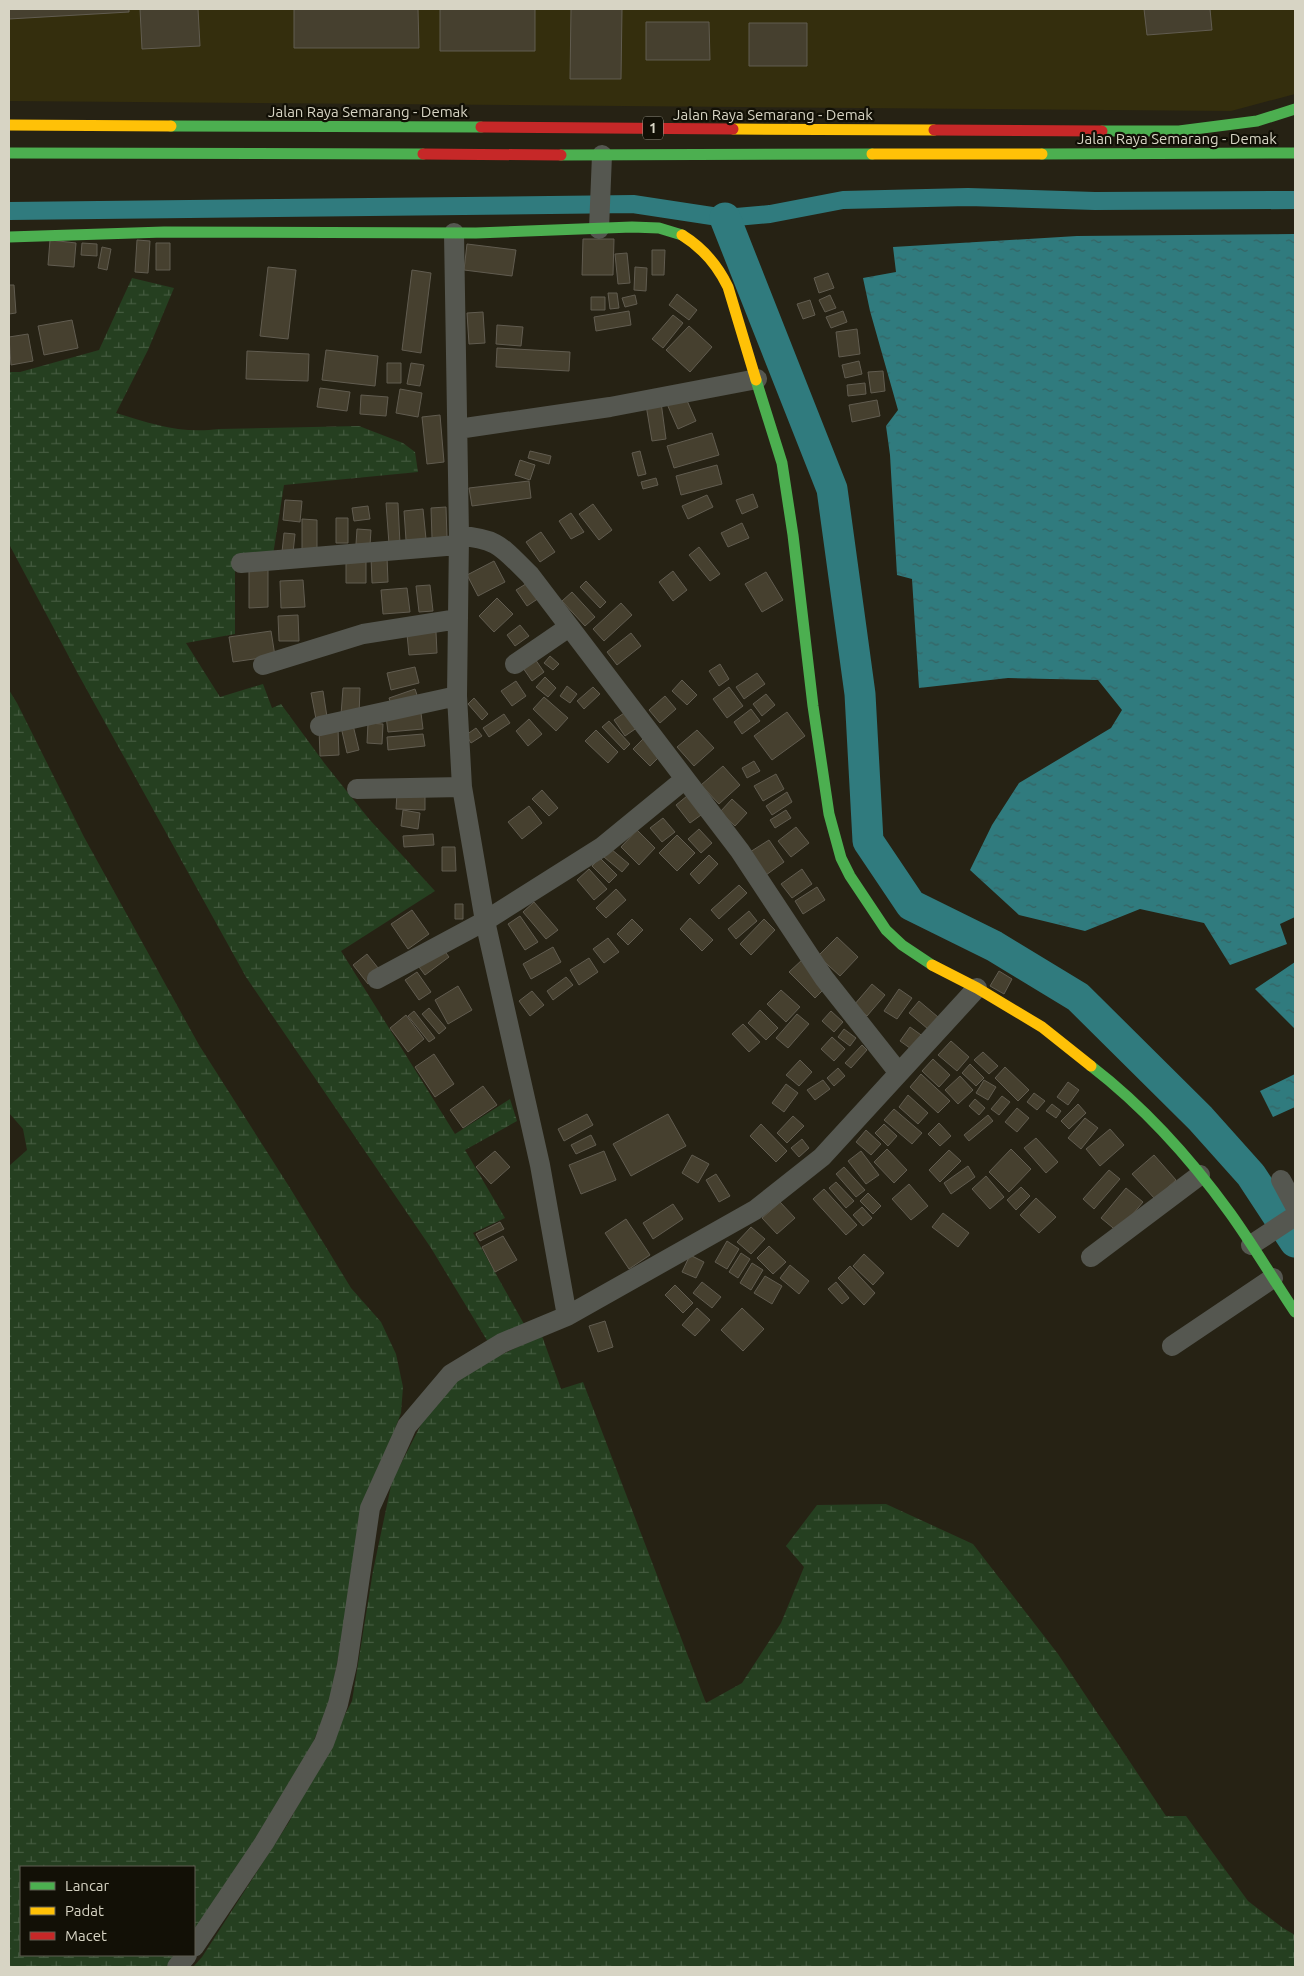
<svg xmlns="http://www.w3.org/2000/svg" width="1304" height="1976" font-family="Ubuntu,sans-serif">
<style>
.built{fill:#342e0d}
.wetland{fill:url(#wetland-marsh)}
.water{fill:url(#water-ripples)}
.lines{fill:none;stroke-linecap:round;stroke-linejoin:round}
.canal{stroke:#307b7e;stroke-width:18}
.river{stroke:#307b7e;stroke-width:31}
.building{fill:#46402f;stroke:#615c50}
.street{stroke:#555750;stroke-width:20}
.fast{stroke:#4caf50;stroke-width:11}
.slow{stroke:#ffc107;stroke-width:11}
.jam{stroke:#c62828;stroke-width:11}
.labels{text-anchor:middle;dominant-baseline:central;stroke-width:4.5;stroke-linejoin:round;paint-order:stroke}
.shield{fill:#121006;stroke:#9c998b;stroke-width:1}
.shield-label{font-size:14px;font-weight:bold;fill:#d7d4c4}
.street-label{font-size:15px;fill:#d7d4c4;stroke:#121006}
</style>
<defs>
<pattern id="wetland-marsh" width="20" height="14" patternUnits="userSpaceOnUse" patternTransform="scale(1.25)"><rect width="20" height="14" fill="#253f20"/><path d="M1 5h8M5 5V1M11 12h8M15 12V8" fill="none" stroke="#445a3f"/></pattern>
<pattern id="water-ripples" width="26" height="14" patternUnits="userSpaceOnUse" patternTransform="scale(1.25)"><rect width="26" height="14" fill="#307b7e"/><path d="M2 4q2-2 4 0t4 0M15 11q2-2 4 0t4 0" fill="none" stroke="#366363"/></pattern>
</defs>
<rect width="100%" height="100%" fill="#262214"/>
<path class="built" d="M9,9H1295V94L1231,111L9,101Z"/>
<path class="wetland" d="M132,278L174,288L148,350L116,413C152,424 181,434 219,429L359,426L403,443L415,452L418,472L284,485L273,555L235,559V634L186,643L220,697L263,684L272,708L281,704L325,764L369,819L435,891L341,951L455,1134L510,1099L517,1121L465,1150L505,1218L473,1233L524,1324L488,1342L431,1248L246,977L77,672L9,544V372H20L99,350Z
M9,690L17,703L84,837L199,1045L290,1188L351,1288L381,1322L396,1354L403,1387L401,1413L360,1522L352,1587L329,1704L302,1769L194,1933V1867H21V1955H177L168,1967H9V1166L27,1150L23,1129L9,1113Z
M542,1336L561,1389L583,1382L706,1703L742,1683L781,1623L804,1567L786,1546L817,1505L886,1504L973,1544L1058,1654L1166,1816H1186L1248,1901L1283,1928L1295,1935V1967H193L202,1957L289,1822L352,1701L373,1571L392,1481L427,1413L451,1384L494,1358Z"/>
<path class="water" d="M1295,234V917L1280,924L1287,944L1230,965L1204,923L1140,909L1085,931L1019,915L970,870L992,825L1019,783L1111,728L1122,710L1098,680L1008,678L919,688L912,579L897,575L890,455L886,426L898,410L870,311L863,278L896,272L893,247L1077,236Z
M1295,962V1029L1255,989Z
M1295,1074V1107L1273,1117L1260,1091Z"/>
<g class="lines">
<path class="canal" d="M9,211L633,204L725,218L770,214L843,200L968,197L1095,201L1295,200"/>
<path class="river" d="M725,218L832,489L860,694L868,841L911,905L994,946L1078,997L1200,1118L1251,1175L1295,1242"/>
</g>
<path class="building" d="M9,9H129V12L9,19Z
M140,9H198L200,46L142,49Z
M294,9H418L419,48H294Z
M440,9H535V51H440Z
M571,9H622L621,79H570Z
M1144,9H1210L1212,30L1147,35Z
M646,22H709L710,60H646Z
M749,23H807V66H749Z
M583,239H614L613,275H582Z
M50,240L76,243L74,267L48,265Z
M137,240L150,241L148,273L135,272Z
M82,243L97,244V256L81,255Z
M156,243H170V270H156Z
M467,244L516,250L512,276L464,270Z
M102,247L111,249L107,270L98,268Z
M652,250H665L664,275H652Z
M627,253L630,283L618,284L615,254Z
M268,267L296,270L288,339L260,336Z
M635,267L647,268L646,291L634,290Z
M412,270L431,273L421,353L402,350Z
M828,273L834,288L819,293L814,278Z
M9,285H14L16,313L9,314Z
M608,293H617L619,308L610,309Z
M677,294L697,310L689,320L669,305Z
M635,295L637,304L625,307L622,298Z
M830,295L836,308L825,312L819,300Z
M591,297H605V310H591Z
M810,300L815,315L803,319L797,304Z
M629,311L631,325L596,331L594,317Z
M843,311L847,322L831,328L826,317Z
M483,312L485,343L469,344L467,313Z
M673,315L683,323L663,348L652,339Z
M72,320L78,348L44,355L38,326Z
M497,325L523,327L521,346L496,344Z
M689,326L712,347L690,372L666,350Z
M857,329L860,354L839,357L836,332Z
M28,334L33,361L11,365L9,337Z
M497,348L570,352L569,371L496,367Z
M326,350L378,356L375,386L322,380Z
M247,351L309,354L308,381L246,379Z
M859,361L862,374L845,378L842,365Z
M387,363H401V383H387Z
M411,363L424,365L420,386L407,384Z
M883,371L885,391L871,393L868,372Z
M865,383L866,394L848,396L847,385Z
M320,388L350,392L347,411L317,407Z
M400,389L422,393L418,417L396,413Z
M361,395L388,397L386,416L360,414Z
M685,396L696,421L678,429L667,404Z
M877,400L880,416L852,422L849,405Z
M661,402L666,439L652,441L646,405Z
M440,415L444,462L427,464L422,417Z
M712,433L719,455L674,468L667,446Z
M530,451L551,456L549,464L528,458Z
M640,451L646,474L638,476L632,453Z
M520,460L535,465L530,480L515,475Z
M717,465L722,484L681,495L676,476Z
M656,478L658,485L643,489L641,482Z
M529,481L531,498L472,506L469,488Z
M753,494L758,507L742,514L736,500Z
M707,495L713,507L688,519L682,506Z
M285,500L302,501L300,522L283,520Z
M386,503H398L400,544H389Z
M593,504L612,530L599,540L579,514Z
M368,506L370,519L354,521L352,508Z
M446,507L447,537L432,538L431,508Z
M423,509L426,539L406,540L404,511Z
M571,513L584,532L571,539L559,521Z
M336,518H348V543H336Z
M302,519L317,520V554H302Z
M742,523L749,538L728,547L721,533Z
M357,529L371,530L370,545L356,544Z
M541,532L555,552L540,562L526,542Z
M284,533L295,534L293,553L282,552Z
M699,547L720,574L710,581L689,555Z
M371,557H387L388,582L372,583Z
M346,558H366V583H346Z
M494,561L505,582L478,596L467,575Z
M249,567H268V607L249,608Z
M673,571L687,590L673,601L659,582Z
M766,572L783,600L762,612L745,584Z
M303,580L305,607L281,608L280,581Z
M586,581L606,602L600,608L580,587Z
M529,582L539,598L527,606L516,590Z
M430,585L433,611L419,612L416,586Z
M407,588L410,612L383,614L381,590Z
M572,592L595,617L585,626L562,601Z
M497,598L513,614L494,632L479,616Z
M621,603L632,615L604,641L593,629Z
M298,615L299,641H279L278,616Z
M520,625L529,636L515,646L507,635Z
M271,631L275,656L233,662L229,637Z
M436,632L437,653L409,655L407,634Z
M631,633L641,646L617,665L607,652Z
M550,656L559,664L553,670L544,663Z
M535,659L544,672L532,681L523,668Z
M720,664L729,679L719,686L709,671Z
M415,667L419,683L391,690L387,673Z
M757,673L765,684L744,699L736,687Z
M545,677L556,688L548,697L536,687Z
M682,680L697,695L687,705L672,691Z
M516,681L526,696L512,706L501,691Z
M567,686L577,694L570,703L560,696Z
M593,687L600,694L584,709L577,701Z
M729,687L743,706L727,718L713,699Z
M343,688H360L359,716L341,715Z
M415,689L419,701L393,710L389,698Z
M323,691L327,717L316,719L311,693Z
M766,694L775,705L762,716L753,704Z
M665,696L676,709L660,723L649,710Z
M544,697L568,718L556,731L533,709Z
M474,698L488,714L482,720L468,704Z
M630,709L641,725L625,736L614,720Z
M751,709L760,721L742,734L734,722Z
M787,712L805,736L772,760L754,736Z
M421,713L423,729L388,732L386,716Z
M504,714L510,723L489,737L483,728Z
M529,719L542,734L528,746L516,731Z
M609,721L630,744L624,750L602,727Z
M368,723L383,724L382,744L367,743Z
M353,725L359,750L347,753L341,727Z
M476,728L482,736L471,743L466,735Z
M319,729H338L339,755L320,756Z
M596,730L618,752L608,763L585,741Z
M697,730L714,748L694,766L677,747Z
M423,734L425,746L388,750L387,737Z
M643,739L660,756L650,766L633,749Z
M754,761L760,771L747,778L742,768Z
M723,766L740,785L719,804L701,785Z
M776,774L784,789L763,801L754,786Z
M542,790L558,808L549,816L532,799Z
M787,792L792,802L772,815L766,806Z
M397,793L425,794V810L396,809Z
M687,796L701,815L690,823L676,805Z
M732,799L747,813L735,826L720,812Z
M529,806L542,823L522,839L508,822Z
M403,810L420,813L418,829L401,826Z
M786,810L791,818L775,828L770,820Z
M663,818L675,832L662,842L650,828Z
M796,827L809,843L791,857L778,841Z
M699,829L712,843L701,853L688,839Z
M637,830L655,848L639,865L621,847Z
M433,834L434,845L404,847L403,836Z
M677,835L695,853L677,871L659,853Z
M769,840L784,862L766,875L750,852Z
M442,847H455L456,871H442Z
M611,849L629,864L622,872L604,857Z
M709,855L718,864L699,884L690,874Z
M600,858L617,875L609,883L592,866Z
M589,869L607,889L594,900L577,880Z
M802,869L812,884L792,898L781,884Z
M739,885L747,893L719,919L711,910Z
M817,887L825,900L803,914L795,901Z
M616,889L626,900L606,918L596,908Z
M534,902L558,930L546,939L523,912Z
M455,904H463V919H455Z
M412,910L429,934L408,949L391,924Z
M749,911L757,921L736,939L728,929Z
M520,916L538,942L525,950L508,924Z
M690,918L713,940L702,951L680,929Z
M632,919L643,930L628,945L617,934Z
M764,919L775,930L751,955L740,944Z
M837,937L858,957L840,976L818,956Z
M608,938L619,952L604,963L593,949Z
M440,945L449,957L425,975L416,963Z
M553,947L561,962L531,979L523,964Z
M367,954L382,973L368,984L353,965Z
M589,958L598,972L579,985L570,970Z
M803,959L828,985L815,998L789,972Z
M999,971L1012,979L1004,994L990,986Z
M417,972L431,992L419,1000L405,980Z
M566,977L573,985L553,1000L547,991Z
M872,984L885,995L867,1016L854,1005Z
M458,986L472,1010L448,1024L435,1000Z
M899,989L912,998L897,1019L884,1011Z
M781,990L800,1007L786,1022L767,1004Z
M532,991L544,1005L530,1016L519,1001Z
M919,1001L938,1017L928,1029L909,1013Z
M429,1008L446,1028L439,1034L422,1014Z
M760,1010L778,1028L766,1040L748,1023Z
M414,1011L435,1038L429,1042L408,1016Z
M831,1011L843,1022L834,1032L822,1021Z
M797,1014L809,1024L788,1048L776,1038Z
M406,1015L424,1039L408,1052L390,1028Z
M743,1024L760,1042L749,1052L732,1034Z
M910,1027L924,1037L914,1051L900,1041Z
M844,1029L856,1038L850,1046L838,1037Z
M832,1037L845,1049L834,1061L821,1049Z
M951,1041L969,1057L957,1071L938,1055Z
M862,1045L867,1050L851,1068L845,1063Z
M983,1052L998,1066L989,1074L974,1060Z
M434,1054L454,1084L435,1097L415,1067Z
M933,1059L950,1075L939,1087L922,1071Z
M800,1060L812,1072L799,1086L786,1075Z
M970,1064L984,1078L976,1086L962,1073Z
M1005,1067L1029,1090L1018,1101L995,1078Z
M838,1068L845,1076L834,1086L827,1078Z
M921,1074L950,1101L938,1113L910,1087Z
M960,1076L973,1090L958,1104L945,1090Z
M823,1080L830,1089L815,1100L807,1090Z
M984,1080L996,1087L988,1100L976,1093Z
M1068,1082L1079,1090L1068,1105L1057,1097Z
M786,1084L798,1093L784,1112L772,1103Z
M483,1086L497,1105L463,1128L450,1110Z
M1034,1093L1045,1101L1037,1110L1027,1102Z
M908,1095L928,1113L918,1124L899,1107Z
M1002,1096L1010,1102L999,1115L991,1109Z
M975,1099L985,1108L979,1115L969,1106Z
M1052,1104L1061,1111L1056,1118L1046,1111Z
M1078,1104L1086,1113L1069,1129L1061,1121Z
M1017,1108L1029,1118L1017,1132L1005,1122Z
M894,1109L922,1133L912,1144L884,1120Z
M587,1114L593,1125L564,1141L558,1129Z
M668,1114L686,1146L631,1176L613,1144Z
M988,1115L993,1121L969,1141L964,1135Z
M793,1116L804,1126L787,1143L777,1133Z
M1085,1118L1098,1128L1081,1149L1068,1138Z
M939,1123L951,1136L940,1146L928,1134Z
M761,1124L787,1151L776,1162L750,1136Z
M884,1124L897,1136L888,1146L875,1133Z
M1110,1129L1124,1145L1100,1166L1086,1149Z
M866,1130L881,1144L871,1155L856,1142Z
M591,1135L596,1145L576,1154L571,1145Z
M1036,1138L1058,1162L1046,1173L1024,1148Z
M802,1139L809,1148L799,1157L791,1148Z
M887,1149L907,1170L894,1183L874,1162Z
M1011,1149L1031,1169L1009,1192L989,1172Z
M949,1150L961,1161L940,1182L929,1170Z
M495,1151L510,1167L491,1184L476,1167Z
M604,1151L616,1180L581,1194L569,1165Z
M861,1151L879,1175L866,1184L848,1161Z
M692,1155L709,1164L698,1183L682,1173Z
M1154,1155L1176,1180L1155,1199L1132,1174Z
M968,1166L975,1177L951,1194L944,1183Z
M844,1167L865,1190L856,1197L836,1174Z
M1109,1170L1120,1179L1094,1209L1083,1199Z
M716,1174L730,1196L719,1202L706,1180Z
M986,1176L1004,1197L990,1209L972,1189Z
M836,1182L854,1201L846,1208L829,1188Z
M909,1184L928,1206L911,1220L892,1199Z
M1021,1187L1030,1196L1016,1210L1007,1200Z
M1126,1188L1143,1202L1118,1232L1101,1218Z
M824,1189L857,1225L846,1235L813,1199Z
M868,1193L881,1206L873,1214L860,1201Z
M1036,1198L1056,1217L1039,1233L1020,1215Z
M780,1202L795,1218L777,1234L762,1218Z
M673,1204L683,1219L653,1239L643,1223Z
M862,1207L872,1218L863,1226L853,1215Z
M943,1213L969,1233L958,1247L932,1227Z
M626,1219L650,1255L629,1269L605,1233Z
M500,1222L504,1229L480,1241L476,1234Z
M751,1227L765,1239L751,1254L737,1242Z
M503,1236L517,1260L495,1272L482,1247Z
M727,1241L739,1249L727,1269L715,1262Z
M769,1246L786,1262L773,1274L757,1258Z
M741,1253L750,1259L738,1278L729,1272Z
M864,1254L884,1273L873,1285L853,1266Z
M690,1255L704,1262L696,1278L682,1272Z
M752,1263L763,1270L751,1290L740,1283Z
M790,1265L809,1281L799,1294L780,1278Z
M850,1266L875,1293L864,1305L838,1278Z
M765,1276L782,1286L772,1304L754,1293Z
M702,1282L721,1297L712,1308L693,1293Z
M836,1282L849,1298L842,1304L828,1289Z
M675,1285L693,1303L683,1313L665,1295Z
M697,1308L710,1320L695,1336L682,1325Z
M742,1308L764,1329L743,1351L721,1330Z
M605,1321L613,1347L598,1352L589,1326Z"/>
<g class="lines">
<path class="street" d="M599,229L602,155
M454,233L459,536L457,696L462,787L485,921L540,1165L567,1316
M458,429L610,407L757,379
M459,536C499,538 503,549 530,575L740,851L824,978L899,1073
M241,563L458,545
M515,664L569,627
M263,665L363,634L458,619
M320,726L457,696
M357,789L462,787
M377,979L485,921L602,847L685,779
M1281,1180L1295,1206
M1251,1245L1295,1216
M1091,1257L1200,1175
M1172,1346L1273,1278
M194,1947L264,1843L324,1743L338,1704L347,1665L370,1508L407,1426L451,1374L502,1343L567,1316L755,1210L822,1157L977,988
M177,1967L187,1955"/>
<path class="fast" d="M171,126L481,127
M1102,131H1179L1257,121L1295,109
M9,153L423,154
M1042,154L1295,153
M561,155L872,154
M9,237L164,232L476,233L632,227L659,228L682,235
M756,380L782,463L793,535L813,706L829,814L841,858L850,876L886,930L902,945L932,965
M1091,1066C1144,1107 1191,1159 1230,1213C1253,1245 1273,1279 1295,1312"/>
<path class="slow" d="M9,125L171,126
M733,129L934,130
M872,154H1042
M682,235C703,248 717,264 728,287L756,380
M932,965L977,988L1042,1027L1091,1066"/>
<path class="jam" d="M481,127L733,129
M934,130L1102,131
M423,154L561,155"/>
</g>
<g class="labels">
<rect class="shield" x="643" y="116.5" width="20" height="23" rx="4"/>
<g class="shield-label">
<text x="653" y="128">1</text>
</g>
<g class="street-label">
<text x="368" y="111">Jalan Raya Semarang - Demak</text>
<text x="773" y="114">Jalan Raya Semarang - Demak</text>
<text x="1177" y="138">Jalan Raya Semarang - Demak</text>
</g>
</g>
<rect width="1304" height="1976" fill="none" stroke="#d7d4c4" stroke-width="20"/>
<rect x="20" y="1866" width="175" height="90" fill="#121006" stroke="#615e52"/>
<rect x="30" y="1882" width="25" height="8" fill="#4caf50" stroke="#615e52"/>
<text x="65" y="1891" font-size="15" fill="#d7d4c4">Lancar</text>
<rect x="30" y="1907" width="25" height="8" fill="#ffc107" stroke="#615e52"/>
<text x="65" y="1916" font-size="15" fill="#d7d4c4">Padat</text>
<rect x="30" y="1932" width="25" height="8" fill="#c62828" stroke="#615e52"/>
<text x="65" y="1941" font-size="15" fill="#d7d4c4">Macet</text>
</svg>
